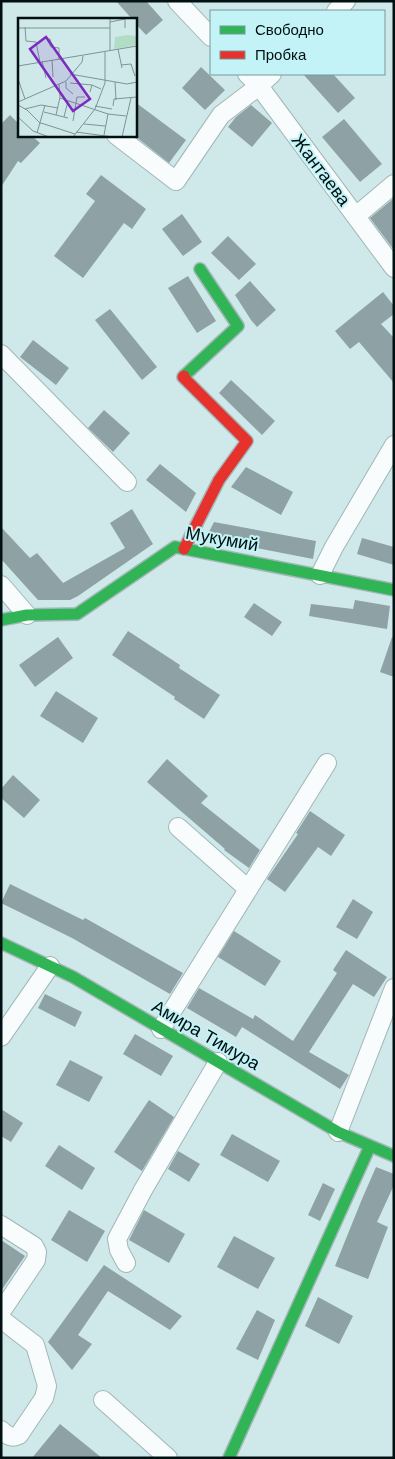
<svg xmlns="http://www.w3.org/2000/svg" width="395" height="1459" font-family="Arial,sans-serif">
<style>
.building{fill:#8ea1a5}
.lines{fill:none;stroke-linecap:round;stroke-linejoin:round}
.street-casing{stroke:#a1b6b7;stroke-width:20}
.fast-casing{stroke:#a1b6b7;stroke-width:14}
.jam-casing{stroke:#a1b6b7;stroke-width:14}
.street{stroke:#f8fcfc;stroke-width:18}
.fast{stroke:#30b455;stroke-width:11}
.jam{stroke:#e5322d;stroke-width:11}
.labels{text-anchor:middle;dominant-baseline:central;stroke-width:4;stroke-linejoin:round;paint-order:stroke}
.street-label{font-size:18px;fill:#011112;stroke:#c3f3f7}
.inset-road{fill:none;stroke:#7d9394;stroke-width:1}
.view{fill:#7b2cbf;fill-opacity:0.15;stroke:#7b2cbf;stroke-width:2.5}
.inset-edge{fill:none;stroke:#011112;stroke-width:2.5}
</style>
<rect width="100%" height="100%" fill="#cfe9eb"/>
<path class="building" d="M116,1H146L163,20L146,35L135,23V19H132Z
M201,67L225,90L205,110L182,88Z
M303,74H333L355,98L338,113Z
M135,102L186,140L169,163L135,136Z
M251,105L272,123L252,147L228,127L236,117Z
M10,115L19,124V135H31L40,143L21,163L18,161L1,187V124Z
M344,119L382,164L360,182L322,137Z
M101,175L146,209L132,229L124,223L83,278L54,256L95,201L86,194Z
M394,198V250L370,218Z
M182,214L202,242L183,256L162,229Z
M228,236L256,264L239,280L211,253Z
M188,276L216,321L197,333L168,288Z
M250,281L276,310L257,327L251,320L235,295Z
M383,292L394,306V314L381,324L394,338V383L359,342L350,349L335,331Z
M110,309L157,367L142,380L95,320Z
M33,340L69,368L56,385L20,357Z
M231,380L275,421L262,435L219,393Z
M104,410L130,433L113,452L88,428Z
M160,464L196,493L186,512L146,480Z
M246,467L293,492L281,515L231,487Z
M132,509L153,544L78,596L70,600H38L1,559V527L30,558L37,553L63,583L125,548L110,523Z
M214,522L316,541L313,559L206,538Z
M362,538L394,547V565L357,554Z
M355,600L390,606L387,629L309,616L311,604L353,609Z
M254,603L282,622L272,636L244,617Z
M128,631L180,665L179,668L220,695L204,719L174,699L175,697L112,655Z
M58,637L73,658L35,687L19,665Z
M392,637L394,638V677L380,672Z
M56,691L98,718L83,743L40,716Z
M167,759L208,796L201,803L260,850L249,868L224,850L225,849L147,782Z
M13,775L40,800L24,818L1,798V789Z
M310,811L345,835L331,856L318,847L285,892L267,879L298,834L296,833Z
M10,884L83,920L85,918L183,973L170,994L72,938L1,903Z
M353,899L373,912L357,939L336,927Z
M234,931L281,961L265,986L218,957Z
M346,950L387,977L374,997L353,984L309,1052L349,1075L340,1089L242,1027L236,1037L187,1008L199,988L253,1019L255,1015L293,1041L337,973L333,970Z
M45,994L82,1012L75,1027L38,1008Z
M135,1034L173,1056L161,1076L123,1054Z
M70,1060L103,1077L89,1102L56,1085Z
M149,1100L174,1117L142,1171L114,1152Z
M1,1109L23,1123L11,1142L1,1136Z
M232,1134L280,1161L268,1182L220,1155Z
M59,1145L95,1168L82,1190L45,1166Z
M178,1151L200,1164L189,1182L168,1169Z
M376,1167L394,1174V1185L377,1222L388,1227L368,1279L335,1266L362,1199Z
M323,1183L335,1189L320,1221L308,1215Z
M69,1210L105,1231L87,1262L51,1240Z
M144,1210L185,1234L169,1263L129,1240Z
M234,1236L275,1258L258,1289L217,1267Z
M1,1240L25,1256L1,1291Z
M104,1265L182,1316L170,1330L108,1291L78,1335L92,1344L72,1370L48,1342Z
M318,1297L353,1316L339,1344L305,1326Z
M257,1310L275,1320L258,1360L236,1349Z
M60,1424L102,1458H32Z"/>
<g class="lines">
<g class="street-casing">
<path id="street" d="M177,1L211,37
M336,11L346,1
M247,74L259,86L394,268
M116,135L176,181L221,115L259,86L272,74
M356,216L394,184
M1,354L127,482
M320,575L334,547L394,445
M1,585L27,615
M178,827L248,889
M161,1029L327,763
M1,1037L50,966
M338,1132L394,988
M1,1225L34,1246L37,1252L36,1260L1,1312
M126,1263L119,1250L117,1239L143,1190L218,1062
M1,1319L35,1345L47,1386L44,1398L19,1435C11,1439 7,1435 1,1430
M103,1400L168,1458"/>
</g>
<g class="fast-casing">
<path id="fast" d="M184,376L238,326L200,269
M1,620L27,615L77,614L175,547L394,590
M1,943L73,977L338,1132L394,1156
M229,1458L370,1146"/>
</g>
<g class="jam-casing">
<path id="jam" d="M184,376L183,377L247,441L219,480L184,549"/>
</g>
<use href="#street" class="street"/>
<use href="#fast" class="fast"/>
<use href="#jam" class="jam"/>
</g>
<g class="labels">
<g class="street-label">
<text transform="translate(321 170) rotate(53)">Жантаева</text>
<text transform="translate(222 539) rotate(10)">Мукумий</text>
<text transform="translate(206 1035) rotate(30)">Амира Тимура</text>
</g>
</g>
<g transform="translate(18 18)">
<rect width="119" height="119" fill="#cfe9eb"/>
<path d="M110,17L119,18V27L96,31L97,19Z" fill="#b0ddc4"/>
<path class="inset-road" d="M92,0V33M92,4L107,1V10M7,9L8,23L18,24L22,44M0,10H92M0,16V34M33,25L32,21H29L33,29L41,30V42M100,31L104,50M34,42L35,59M24,43L28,60M103,47L113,46L117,58M0,48L119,28M52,56L109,66L119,64M0,61L7,81M48,64V70L55,76M97,64L98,82M52,65L74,67M72,74L74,67L83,71M42,80L90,96L108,98M0,84L48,63L64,44L65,38M0,87L9,92L23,106M77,88L94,91M95,88L96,81L119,79M7,91L23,87L40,90M26,94L50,100M38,97L42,79L41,66M0,99L15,113L31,119M46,99L50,83M55,103L59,79H67M23,105L57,116M66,106L87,108M58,114L95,119M19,115L27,87M86,117L90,96M55,119L77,91L87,65V34M104,119L113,80"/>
<path class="view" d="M28,19L72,81L55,93L12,31Z"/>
<rect width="119" height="119" class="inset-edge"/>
</g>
<rect width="395" height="1459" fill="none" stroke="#011112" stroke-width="5"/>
<rect x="210" y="10" width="175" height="65" fill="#c3f3f7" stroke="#75999b"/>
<rect x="220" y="26" width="25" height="8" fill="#30b455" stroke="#75999b"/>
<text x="255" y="35" font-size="15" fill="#011112">Свободно</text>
<rect x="220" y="51" width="25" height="8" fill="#e5322d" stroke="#75999b"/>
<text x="255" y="60" font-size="15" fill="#011112">Пробка</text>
</svg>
